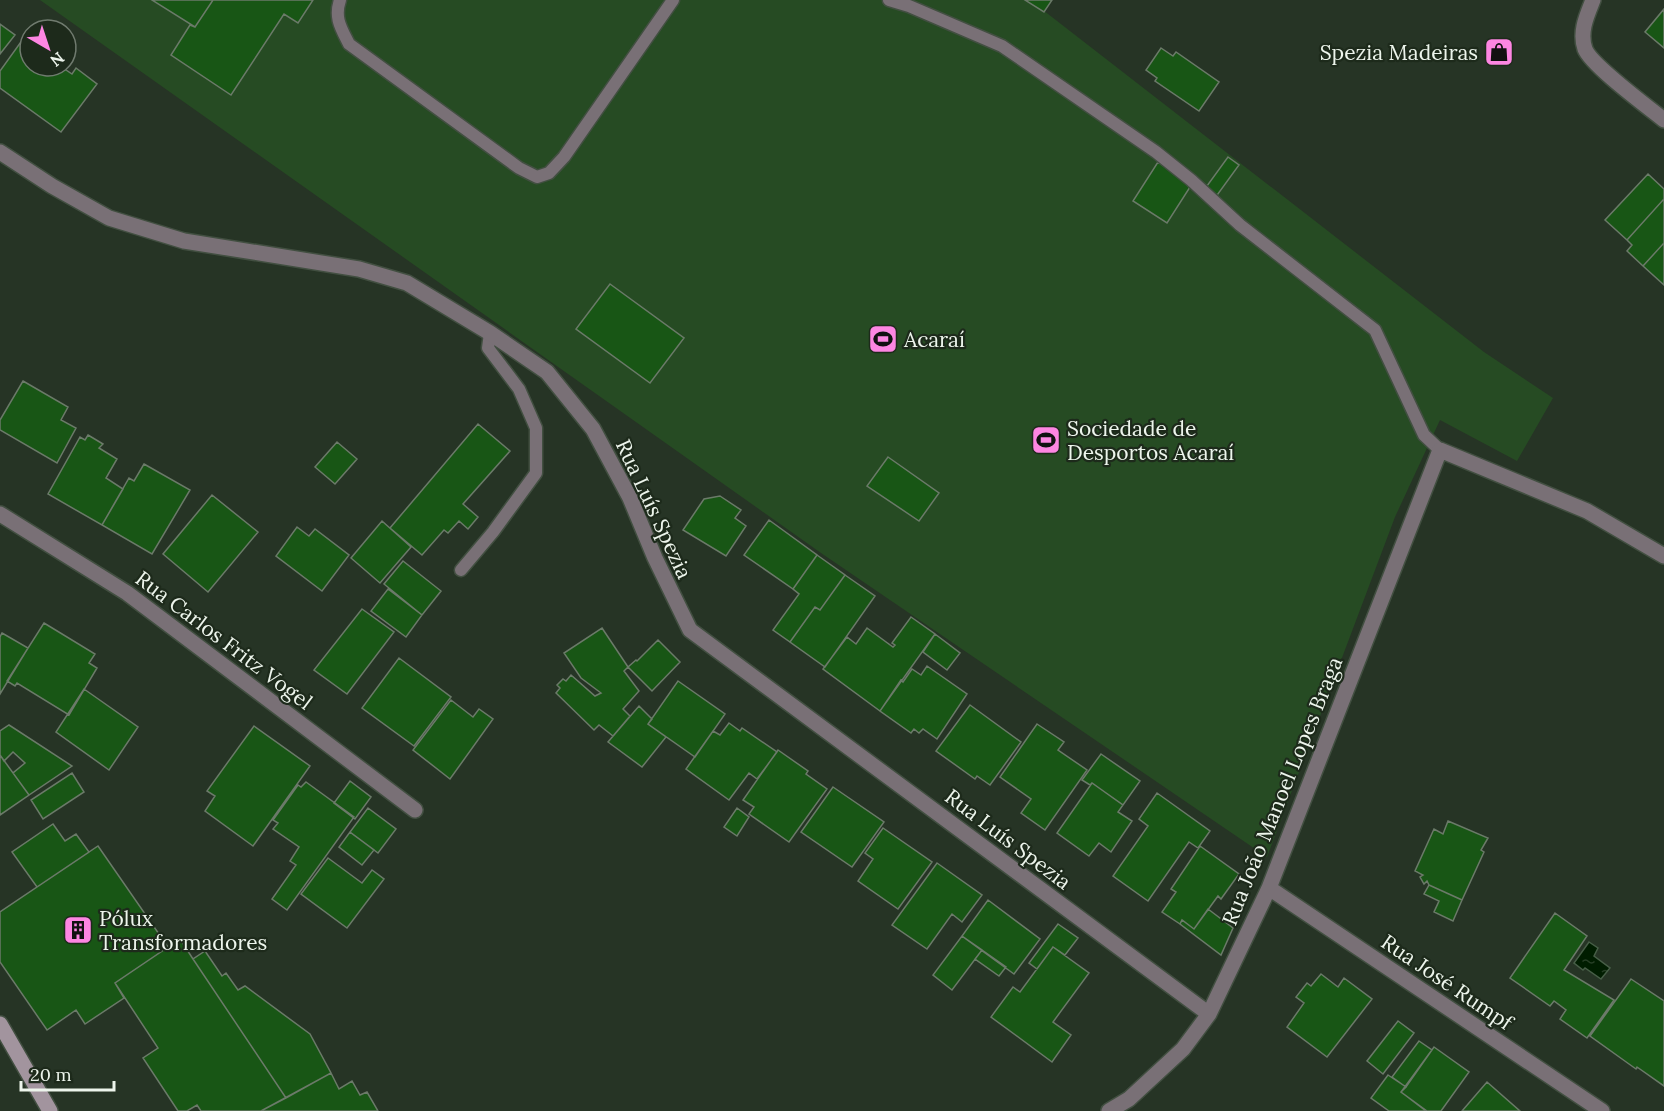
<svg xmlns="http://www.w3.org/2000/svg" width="1664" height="1111" font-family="Lora,serif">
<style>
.garden{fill:#264b23}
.water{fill:url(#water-ripples);stroke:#475e47;stroke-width:1.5}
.building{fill:#185615;stroke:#6b7a69;stroke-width:1.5}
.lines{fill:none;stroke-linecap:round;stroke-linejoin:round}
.lane-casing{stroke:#424f41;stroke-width:15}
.street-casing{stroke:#424f41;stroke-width:18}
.secondary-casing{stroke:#424f41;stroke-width:18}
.lane{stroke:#797076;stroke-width:12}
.street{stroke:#797076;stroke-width:15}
.secondary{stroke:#a2949e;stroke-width:15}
.labels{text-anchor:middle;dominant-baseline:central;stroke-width:4.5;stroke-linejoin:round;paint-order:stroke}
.poi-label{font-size:21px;fill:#edf5ec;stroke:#1d2a1b;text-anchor:start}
.street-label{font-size:21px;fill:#edf5ec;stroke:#1d2a1b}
</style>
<defs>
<pattern id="water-ripples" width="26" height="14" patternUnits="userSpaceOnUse" patternTransform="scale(1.5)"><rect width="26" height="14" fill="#001d00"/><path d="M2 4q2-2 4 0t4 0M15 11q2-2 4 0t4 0" fill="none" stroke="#263e25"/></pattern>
</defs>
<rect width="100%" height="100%" fill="#263425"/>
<path class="garden" d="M40,0H1030L1484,352L1553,398L1517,461L1440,420L1395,517L1267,857L821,553Z"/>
<path class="water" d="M1589,942L1598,948L1594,956L1610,968L1601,979L1585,968L1583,970L1574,963Z"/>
<path class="building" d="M152,0H213L195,27Z
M213,0H313L298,23L284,14L231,95L171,55L190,25L195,27Z
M1025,0H1052L1044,12Z
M1664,9V48L1645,32Z
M0,24L15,35L0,54Z
M23,39L30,44V66H60L72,74L76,68L97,84L61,132L0,88V71Z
M1161,48L1173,56L1176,52L1219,82L1199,111L1155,81L1157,78L1146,70Z
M1228,157L1239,165L1215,198L1204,190Z
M1158,162L1192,184L1167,223L1133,201Z
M1648,174L1664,189V199L1627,240L1605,220Z
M1664,199V243L1643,266L1627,251L1632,245L1627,240Z
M1664,243V285L1643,266Z
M610,284L684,338L650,383L576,329Z
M23,381L68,407L61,420L76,428L57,463L0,430V420Z
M478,424L510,451L463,504L478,517L468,529L459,521L448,533L444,530L422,555L390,528Z
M88,435L103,444L99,448L117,459L106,478L123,489L102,525L48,494L80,437L85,440Z
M337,442L357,459L335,484L315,467Z
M888,457L939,493L919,521L867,486Z
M144,464L190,490L152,554L102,525L129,478L134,481Z
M212,495L258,532L208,592L163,554Z
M720,496L741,510L735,518L746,526L726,556L683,530L704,499Z
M769,520L817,555L793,589L744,555Z
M382,521L411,547L380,583L351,558Z
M297,527L309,536L315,529L349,555L322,591L276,556Z
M817,555L845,575L820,610L815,607L790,642L773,630L799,594L793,589Z
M403,561L441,591L422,615L384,584Z
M845,575L875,596L825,667L790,642L815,607L820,610Z
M388,589L422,615L406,637L371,611Z
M362,609L394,632L347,694L314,670Z
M911,617L935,634L880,711L823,669L847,637L856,644L867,628L893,647L895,645L892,643Z
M44,623L95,654L89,663L97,668L69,715L17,683L15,686L7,681Z
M602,628L628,667L624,671L639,691L623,709L630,716L613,736L599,725L594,730L556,693L560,688L557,685L563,679L566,681L571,675L595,696L601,693L581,678L564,653Z
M2,633L28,648L0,694V637Z
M935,634L960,653L947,670L923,652Z
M658,640L680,662L652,691L628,667L636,660L637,661Z
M399,658L451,697L414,746L362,708Z
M927,666L967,694L937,739L923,729L919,733L914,729L911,733L880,711L901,680L903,682L912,669L921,675Z
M678,681L725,714L695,757L648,724Z
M84,689L138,727L109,770L56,732Z
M451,700L473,717L479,709L493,719L450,779L413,750Z
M970,705L1021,742L990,785L977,776L975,779L936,751Z
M639,706L652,719L648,724L666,737L642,767L608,742Z
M729,723L740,731L742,728L777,752L757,779L749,773L729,800L686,769L713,731L720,735Z
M1037,724L1064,742L1058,750L1087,770L1045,830L1021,813L1031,799L1000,777Z
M9,725L72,766L29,795L13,773L25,763L13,752L4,761L0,755V731Z
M254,726L310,766L253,846L205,811L215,796L207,791Z
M778,750L808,771L806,774L827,789L789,842L749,814L754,807L743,800Z
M1101,754L1140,781L1123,805L1092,783L1090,785L1082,780Z
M0,755L29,795L0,815Z
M72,773L84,792L43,819L31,800Z
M350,781L371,797L355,819L334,803Z
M306,782L354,817L287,910L272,899L296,865L290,861L299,847L273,829L278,823L273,820L298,785L301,787Z
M1092,783L1123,805L1118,812L1132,821L1111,852L1099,843L1089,856L1057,833Z
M833,787L884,822L852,867L801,832Z
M1157,793L1210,831L1198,848L1189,842L1148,901L1113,876L1148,826L1139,819Z
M368,808L396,829L378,853L350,832Z
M737,808L749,817L737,836L724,827Z
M1448,821L1488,838L1481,850L1484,852L1462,900L1429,885L1427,881L1424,884L1420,877L1423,875L1415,871L1434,829L1443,834Z
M53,824L65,841L76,834L89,852L37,887L12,852Z
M883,828L932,862L898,909L858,881L873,859L865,853Z
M350,832L374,850L362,865L339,847Z
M98,846L168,947L115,983L124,998L85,1024L76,1010L47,1030L0,962V912Z
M1200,846L1239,874L1221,899L1218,896L1194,929L1182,920L1180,924L1162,912L1176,892L1171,889Z
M328,858L362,883L372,870L384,879L347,928L301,894Z
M937,863L982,895L962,922L952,914L927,949L892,925Z
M1429,885L1462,900L1453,921L1434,912L1439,901L1424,894Z
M988,900L1040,939L1014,974L962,936Z
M1208,909L1233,928L1221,955L1180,924L1182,920L1194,929Z
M1555,913L1587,936L1564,970L1614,1000L1587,1038L1560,1019L1566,1010L1554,1001L1550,1006L1510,978Z
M1058,924L1078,938L1065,955L1053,947L1037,969L1029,963Z
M962,936L982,950L952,990L933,975Z
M180,939L193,959L286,1098L261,1111H201L197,1105L187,1111H178L143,1058L158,1048L115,983Z
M1053,947L1089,973L1053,1022L1071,1035L1052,1062L991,1017L1013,987L1020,992Z
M982,950L1006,967L999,976L975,959Z
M205,951L222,976L226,973L238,990L245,986L310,1034L331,1073L286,1098L193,959Z
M1321,974L1338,987L1344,978L1372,999L1327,1057L1287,1027L1304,1003L1296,997L1307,983L1311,986Z
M1631,979L1664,1001V1086L1637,1067L1636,1069L1590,1036Z
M1398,1021L1414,1033L1383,1074L1367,1061Z
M1419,1041L1432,1050L1406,1087L1392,1077Z
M1434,1047L1469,1072L1441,1111H1427L1401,1092Z
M331,1073L339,1089L352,1081L360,1095L367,1092L378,1111H261Z
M1388,1075L1406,1087L1401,1092L1426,1111H1389L1371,1098Z
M1487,1082L1520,1111H1462Z"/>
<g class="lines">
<g class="lane-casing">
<path id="lane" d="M340,0C334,18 341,28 349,44L519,168L537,177L549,173L564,157L673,0
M889,0L909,6L1002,46L1156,152L1191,180L1240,225L1375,330L1424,435L1440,450
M461,570L493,532L536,473V428L519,389L488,348L490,333"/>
</g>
<g class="street-casing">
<path id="street" d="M1593,0C1587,15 1579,32 1585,49C1591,65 1648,107 1664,120
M0,152L52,186L109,218L184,241L359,269L407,283L490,333L547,372L593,429L630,498L655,558L690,630L1209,1014
M0,514L127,593L415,810
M1269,888L1602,1111
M1109,1111L1129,1099L1183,1049L1209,1014L1269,888L1440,450L1587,511L1664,556"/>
</g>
<g class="secondary-casing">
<path id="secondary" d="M0,1024L50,1111"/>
</g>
<use href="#lane" class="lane"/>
<use href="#street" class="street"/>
<use href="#secondary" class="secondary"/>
</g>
<defs>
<g id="shop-square" transform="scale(1.5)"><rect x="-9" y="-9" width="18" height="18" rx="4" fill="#fd86e2" stroke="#1d2a1b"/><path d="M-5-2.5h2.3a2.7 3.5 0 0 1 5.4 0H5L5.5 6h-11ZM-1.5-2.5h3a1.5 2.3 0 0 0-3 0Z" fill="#111"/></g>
<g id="stadium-square" transform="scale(1.5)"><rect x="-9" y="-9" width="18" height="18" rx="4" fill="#fd86e2" stroke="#1d2a1b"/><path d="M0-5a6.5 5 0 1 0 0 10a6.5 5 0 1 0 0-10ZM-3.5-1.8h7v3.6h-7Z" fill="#111"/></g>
<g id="building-square" transform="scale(1.5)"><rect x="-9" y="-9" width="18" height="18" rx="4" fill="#fd86e2" stroke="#1d2a1b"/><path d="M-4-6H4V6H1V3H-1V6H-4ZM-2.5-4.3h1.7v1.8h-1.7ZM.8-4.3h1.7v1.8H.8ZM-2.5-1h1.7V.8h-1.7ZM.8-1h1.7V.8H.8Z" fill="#111"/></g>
</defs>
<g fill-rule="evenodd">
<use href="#shop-square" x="1499" y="52"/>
<use href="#stadium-square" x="883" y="339"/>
<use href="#stadium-square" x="1046" y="440"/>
<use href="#building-square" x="78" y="930"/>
</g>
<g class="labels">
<g class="poi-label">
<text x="1478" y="52" text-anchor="end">Spezia Madeiras</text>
<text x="904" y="339">Acaraí</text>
<text x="1067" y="428">Sociedade de<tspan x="1067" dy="24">Desportos Acaraí</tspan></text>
<text x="99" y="918">Pólux<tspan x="99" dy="24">Transformadores</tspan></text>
</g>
<g class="street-label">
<text transform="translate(654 509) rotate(65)">Rua Luís Spezia</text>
<text transform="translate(224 640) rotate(37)">Rua Carlos Fritz Vogel</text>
<text transform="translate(1282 791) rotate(-68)">Rua João Manoel Lopes Braga</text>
<text transform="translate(1008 839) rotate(37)">Rua Luís Spezia</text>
<text transform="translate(1447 982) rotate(34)">Rua José Rumpf</text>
</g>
</g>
<g transform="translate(48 48) rotate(141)"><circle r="28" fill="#1d2a1b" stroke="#707b6f" stroke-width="1.5"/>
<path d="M0-4.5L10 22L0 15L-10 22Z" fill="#fd86e2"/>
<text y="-9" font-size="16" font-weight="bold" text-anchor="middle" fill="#edf5ec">N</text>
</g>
<path d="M21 1081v9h93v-9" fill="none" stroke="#edf5ec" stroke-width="3"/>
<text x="30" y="1081" font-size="18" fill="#edf5ec" stroke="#1d2a1b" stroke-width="4.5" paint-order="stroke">20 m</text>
</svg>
